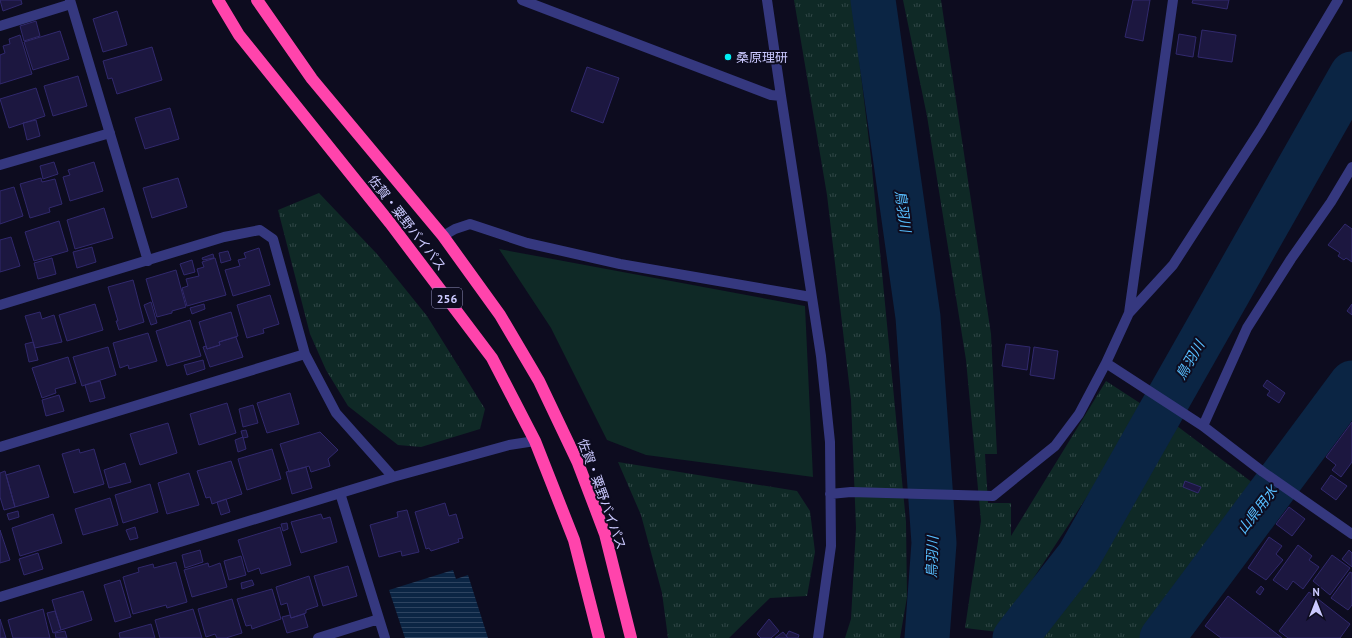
<svg xmlns="http://www.w3.org/2000/svg" width="1352" height="638" font-family="'PT Sans','Noto Sans JP',sans-serif">
<style>
.grass{fill:url(#grass-tufts)}
.green{fill:#0f2926}
.water{fill:url(#water-rules)}
.lines{fill:none;stroke-linecap:round;stroke-linejoin:round}
.river{stroke:#0b2544;stroke-width:45}
.building{fill:#1c1740;stroke:#31296d}
.minor{stroke:#35387f;stroke-width:10}
.highway{stroke:#ff44ac;stroke-width:12}
.poi-dot{fill:#00eff4;stroke:#0d0c1f;stroke-width:1.5}
.labels{text-anchor:middle;dominant-baseline:central;stroke-width:4;stroke-linejoin:round;paint-order:stroke}
.shield{fill:#0d0c1f;stroke:#9290bc;stroke-width:1}
.shield-label{font-size:12px;font-weight:bold;fill:#cbc9ff}
.poi-label{font-size:13px;fill:#cbc9ff;stroke:#0d0c1f;text-anchor:start}
.street-label{font-size:13px;fill:#cbc9ff;stroke:#0d0c1f}
.water-label{font-size:14px;font-style:italic;fill:#57beff;stroke:#0d0c1f}
</style>
<defs>
<pattern id="grass-tufts" width="24" height="20" patternUnits="userSpaceOnUse"><rect width="24" height="20" fill="#0f2926"/><path d="M3 7l-1-3M5 7V3M7 7l1-3M15 17l-1-3M17 17v-4M19 17l1-3" fill="none" stroke="#314747"/></pattern>
<pattern id="water-rules" width="6" height="5" patternUnits="userSpaceOnUse"><rect width="6" height="5" fill="#0b2544"/><path d="M0 2.5h6" fill="none" stroke="#2d4360"/></pattern>
</defs>
<rect width="100%" height="100%" fill="#0d0c1f"/>
<path class="grass" d="M794,0H852L871,158L906,522L907,597L900,638H845L851,619L856,528L851,400L827,195Z
M903,0H941L991,334L997,454H985L988,503H1011V536L1106,381L1146,407L998,632L965,628L981,521L966,360L927,116Z
M319,193L377,254L427,316L485,409L480,429L421,447L398,445L348,406L326,370L310,334L278,210Z
M1165,417L1253,483L1141,638H1018Z
M618,462L797,491L810,511L815,552L807,596L770,598L729,638H668L662,593L641,515Z"/>
<path class="green" d="M499,249L805,306L813,477L646,455L607,440L551,328Z"/>
<path class="water" d="M453,570L456,579L468,575L488,638H405L389,590Z"/>
<g class="lines">
<path class="river" d="M873,0L918,317L934,543L927,638
M1015,638L1079,556L1352,74
M1162,638L1352,383"/>
</g>
<path class="building" d="M0,0H21L22,4L3,11Z
M1133,0H1150L1143,41L1125,37Z
M1193,0H1229L1227,9L1192,3Z
M117,11L127,45L103,52L93,19Z
M36,21L40,36L24,41L20,26Z
M1202,30L1236,35L1232,62L1198,57Z
M60,31L69,59L33,70L24,42Z
M1179,34L1196,37L1193,57L1176,54Z
M20,35L32,74L0,84V55L5,53L3,46L10,44L9,39Z
M152,47L162,80L117,94L112,78L108,79L103,61Z
M587,67L619,78L603,123L571,111Z
M78,76L87,106L53,116L44,86Z
M36,88L45,116L9,128L0,99Z
M170,108L179,139L145,149L135,118Z
M36,120L40,136L27,140L23,123Z
M54,162L58,174L43,179L40,166Z
M94,162L103,191L70,201L63,177L70,175L68,170Z
M41,178L42,182L55,179L62,204L49,208L50,212L30,218L20,184Z
M178,178L187,207L152,218L143,188Z
M14,187L23,216L0,224V191Z
M104,208L113,238L75,249L67,220Z
M59,221L68,251L34,261L25,232Z
M1345,224L1352,229V262L1346,258L1344,260L1338,256L1340,253L1328,245Z
M11,237L20,266L0,272V240Z
M92,247L96,262L77,268L73,252Z
M259,248L270,285L233,296L225,270L240,266L238,260L246,258L244,253Z
M228,251L231,260L221,263L219,253Z
M213,254L214,258L203,260L202,258Z
M52,258L56,274L38,279L34,263Z
M215,258L226,295L187,306L182,288L188,286L186,279L199,276L197,269L204,267L202,262Z
M192,260L195,272L184,275L180,264Z
M176,270L186,307L172,311V313L157,317L146,279Z
M133,280L144,322L119,330L116,321H118L108,287Z
M270,295L279,324L263,329L264,333L247,338L237,305Z
M151,302L157,323L151,325L144,305Z
M95,304L103,330L67,341L59,315Z
M204,304L205,309L192,314L190,308Z
M1352,304V315L1347,311Z
M40,312L42,319L54,315L62,342L35,348L25,316Z
M231,312L238,336L219,342L220,345L207,349L199,322Z
M190,320L201,356L167,366L156,331Z
M148,333L157,361L129,369L128,365L120,368L113,343Z
M236,337L243,357L210,367L203,347L206,346L207,349L220,345L219,342Z
M33,342L38,360L29,362L25,344Z
M1006,344L1030,347L1027,370L1002,366Z
M108,347L116,375L82,386L73,357Z
M1034,347L1058,351L1054,379L1030,375Z
M68,357L76,383L55,389L56,393L42,398L32,368Z
M203,360L205,369L187,375L184,365Z
M1267,380L1285,393L1279,403L1267,395L1270,391L1263,386Z
M100,381L105,398L90,402L85,385Z
M290,393L299,424L267,433L257,403Z
M59,395L64,411L46,416L42,400Z
M227,403L236,433L199,445L190,414Z
M253,405L258,423L243,427L239,409Z
M1352,422V462L1341,477L1332,470L1336,465L1326,457Z
M168,423L177,453L140,465L130,434Z
M246,430L248,437L243,438L241,431Z
M320,432L338,450L328,459L330,466L311,472L309,466L289,472L280,444Z
M243,437L246,449L238,452L235,440Z
M79,449L80,453L94,449L104,484L74,493L62,454Z
M272,449L281,479L247,490L238,459Z
M231,461L242,494L212,504L210,497L206,498L197,471Z
M125,463L131,482L109,488L104,470Z
M39,465L49,497L15,507L6,475Z
M306,467L312,488L292,494L286,472Z
M5,471L15,507L4,510L0,497V473Z
M189,473L199,505L167,514L158,483Z
M1331,475L1347,486L1336,500L1321,489Z
M1185,481L1201,487L1198,493L1183,487Z
M150,484L158,512L123,523L115,495Z
M110,498L118,525L83,535L75,509Z
M226,499L230,512L221,515L217,502Z
M445,503L449,516L456,514L463,538L458,539L459,542L431,551L429,548L426,549L415,512Z
M1289,507L1305,519L1292,536L1276,524Z
M407,510L419,552L402,556L401,551L379,557L370,525L398,517L397,512Z
M18,511L19,517L9,520L7,514Z
M53,514L62,543L20,556L12,528Z
M321,514L323,519L330,517L337,542L301,553L291,522Z
M287,523L288,529L283,531L281,524Z
M135,527L138,538L130,540L126,530Z
M280,527L291,565L261,574L259,568L248,572L238,540Z
M0,530L10,560L0,563Z
M1269,537L1282,546L1276,554L1283,560L1266,580L1248,568Z
M1298,545L1312,556L1309,560L1319,567L1303,589L1293,581L1287,590L1273,580Z
M200,550L203,562L185,568L182,555Z
M1349,550L1352,553V567L1342,559Z
M38,553L43,569L24,575L19,559Z
M1332,555L1350,568L1330,595L1313,581Z
M241,556L246,575L229,580L224,561Z
M176,562L187,602L167,608L166,605L133,614L123,577L139,572L138,568L153,564L154,568Z
M208,563L209,567L220,563L227,587L192,597L184,570Z
M348,566L357,596L323,606L314,576Z
M1350,572L1352,573V605L1348,610L1331,598Z
M309,576L318,606L306,610V613L291,618L287,603L281,605L276,587Z
M120,580L131,617L115,622L104,585Z
M252,580L254,585L242,589L241,583Z
M1261,586L1264,589L1260,595L1256,592Z
M272,589L281,619L252,629L251,625L246,626L237,599Z
M83,591L92,620L61,630L52,600Z
M1309,592L1350,624L1340,638H1288L1279,631Z
M1228,596L1282,638H1221L1205,626Z
M232,599L242,633L226,638H217L215,634L206,637L198,609Z
M43,609L50,638H13L8,620Z
M193,609L202,638H160L155,620Z
M55,611L61,630L53,633L47,613Z
M304,614L308,627L287,633L282,617L290,615L291,618Z
M0,619L6,638H0Z
M769,619L779,631L771,638H761L757,634Z
M151,624L155,638H120L119,633Z
M65,631L67,638H56L55,633Z
M789,631L799,635L798,638H788L786,636Z
M783,632L788,638H775Z"/>
<g class="lines">
<path class="minor" d="M70,0L148,261
M522,0L771,95L781,96
M767,0L781,96L821,356L830,442L831,546L818,638
M0,26L71,4
M0,165L110,133
M443,236L455,229L470,224L527,243L620,264L811,297
M0,305L224,237L260,230L273,239L305,354L336,413L393,477L509,445L535,441
M1129,313L1173,0
M1106,363L1203,426L1263,472L1352,534
M1203,426L1247,328L1291,259L1331,202L1352,167
M0,447L305,354
M340,493L385,638
M830,494L851,492L993,496L1055,446L1079,414L1106,363L1129,313L1173,265L1261,129L1338,0
M0,597L393,477
M318,638L379,619"/>
<path class="highway" d="M218,0L239,35L390,223L492,358L535,441L574,540L599,638
M257,0L312,79L443,236L500,315L539,381L578,463L605,534L631,638"/>
</g>
<circle class="poi-dot" cx="728" cy="57" r="4"/>
<g class="labels">
<rect class="shield" x="432" y="288" width="30" height="20" rx="3"/>
<g class="shield-label">
<text x="447" y="298">256</text>
</g>
<g class="poi-label">
<text x="736" y="57">桑原理研</text>
</g>
<g class="street-label">
<text transform="translate(407 223) rotate(52)">佐賀・粟野バイパス</text>
<text transform="translate(602 494) rotate(70)">佐賀・粟野バイパス</text>
</g>
<g class="water-label">
<text transform="translate(903 211) rotate(82)">鳥羽川</text>
<text transform="translate(1190 360) rotate(-60)">鳥羽川</text>
<text transform="translate(1257 510) rotate(-53)">山県用水</text>
<text transform="translate(932 557) rotate(-88)">鳥羽川</text>
</g>
</g>
<g transform="translate(1316 602)" stroke="#0d0c1f" stroke-width="3" paint-order="stroke">
<path d="M0-3L7 15L0 10L-7 15Z" fill="#cbc9ff"/>
<text y="-6" font-size="11" font-weight="bold" text-anchor="middle" fill="#cbc9ff">N</text>
</g>
</svg>
